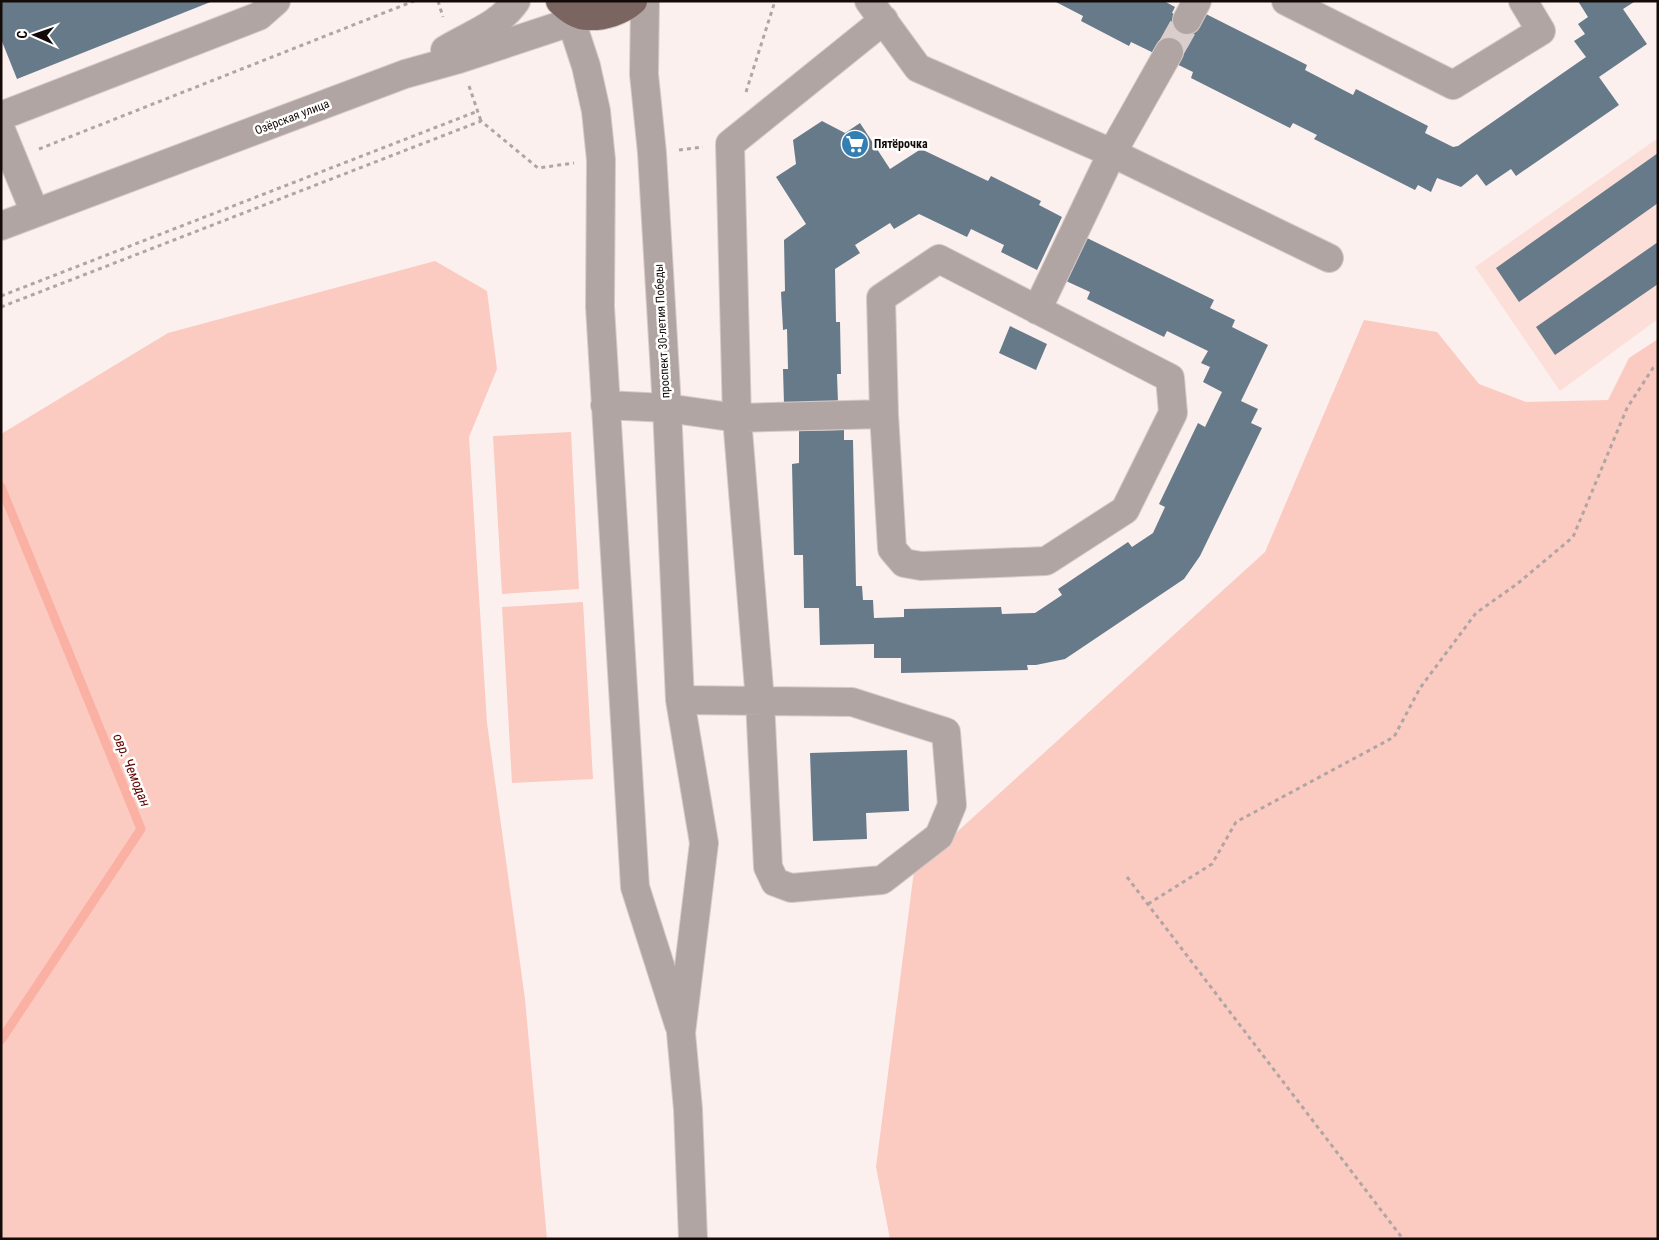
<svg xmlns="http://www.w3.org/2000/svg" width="1659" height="1240" font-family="'Roboto Condensed',sans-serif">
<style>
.built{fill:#fcdfd9}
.green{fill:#fbcac1}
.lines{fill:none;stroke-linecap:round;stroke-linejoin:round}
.stream{stroke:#fab0a2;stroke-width:9}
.building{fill:#677a89}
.minor-tunnel{stroke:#d9cecc;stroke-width:28;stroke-dasharray:28 14;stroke-linecap:butt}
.minor-casing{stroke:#d7cbc9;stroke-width:30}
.major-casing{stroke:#d7cbc9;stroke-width:30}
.path{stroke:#b0a5a3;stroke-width:3;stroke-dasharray:4 4;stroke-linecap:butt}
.minor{stroke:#b1a5a3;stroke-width:28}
.major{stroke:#7a6561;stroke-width:28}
.labels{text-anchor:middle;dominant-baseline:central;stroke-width:5;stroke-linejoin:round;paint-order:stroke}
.street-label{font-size:12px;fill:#140b09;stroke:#fff}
.poi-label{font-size:12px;font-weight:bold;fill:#140b09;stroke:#fff;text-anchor:start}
.water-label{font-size:14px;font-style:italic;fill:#600902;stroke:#fff}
</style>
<rect width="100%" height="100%" fill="#fcf0ee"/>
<path class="built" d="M1658,138V319L1560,391L1475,267Z"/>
<path class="green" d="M435,261L487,291L497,369L469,437L487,723L525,999L547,1239H1V434L168,333Z
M1364,320L1437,332L1479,384L1526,402L1608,400L1629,358L1658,339V1239H890L876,1167L914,871L1265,552Z
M571,432L579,589L502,594L493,436Z
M583,602L593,779L512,783L502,607Z"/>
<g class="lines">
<path class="stream" d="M1,487L141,829L1,1040"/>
</g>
<path class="building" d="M1,1H213L17,79L1,39Z
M1054,1H1164L1175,7L1172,13L1187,20L1200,11L1307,65L1305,70L1353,95L1356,89L1428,126L1425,133L1453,147L1458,146L1586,57L1574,41L1585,34L1578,24L1588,17L1578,1H1633L1634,2L1623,9L1647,44L1599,77L1619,105L1516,176L1511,169L1486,186L1477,174L1461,187L1437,178L1431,192L1418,185L1415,190L1314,139L1317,135L1293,123L1290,128L1191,78L1193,72L1131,42L1129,46L1081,21L1083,16Z
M822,121L845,133L860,123L890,169L921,149L988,181L991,176L1041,201L1039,205L1062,217L1037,270L1001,252L1004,245L971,229L967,237L919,214L894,229L890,223L855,245L860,253L835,269L836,322H840L841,374H837L838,403L784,404L783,369H788L787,329L783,330L781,292L785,291L784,240L806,224L776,177L796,164L793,140Z
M1658,153V203L1519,302L1496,268Z
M1087,238L1214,300L1210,308L1235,320L1232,327L1268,345L1241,401L1258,409L1251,423L1262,428L1200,556L1184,579L1065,659L1036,665H1027L1028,670L901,673V658H874V644L820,645L819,608H804L803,555H794L792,464L799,463V431L844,430V440H853L856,586H862L863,600H873L874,618L904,617V609L1001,607L1002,614L1035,613L1062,595L1058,589L1128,542L1132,547L1153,533L1165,507L1159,504L1198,423L1205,427L1222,392L1203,382L1210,367L1201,363L1208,351L1167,331L1164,337L1087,299L1090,292L1066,281Z
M1658,242V284L1555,355L1536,327Z
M1010,326L1047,344L1036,370L999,353Z
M907,750L909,811L866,813L867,839L813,841L810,753Z"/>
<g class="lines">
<path class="minor-tunnel" d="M1169,52L1187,20"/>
<g class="minor-casing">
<path id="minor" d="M645,1L644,74L652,153L667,408L680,700L704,843L681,1033L688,1109L693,1239
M869,1L918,68L1112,153L1037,310
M1286,1L1453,85L1541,31L1523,1
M567,8L586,66L596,111L601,160L600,307L635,887L679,1025
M1187,20L1197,1
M445,50C469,35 499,26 516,1
M1169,52L1112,153L1329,258
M1,116L259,16L276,1
M1,130L35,213
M1,226L405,74L459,59L586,17
M939,259L1170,378L1173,413L1125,510L1046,561L921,566L904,563L892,549L884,414L881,298Z
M605,405L667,408L737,418L884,414
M680,700L852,702L946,732L952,805L939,836L882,880L791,888L775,882L768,867L760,701L737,418L730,144L884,20"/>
</g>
<g class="major-casing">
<path id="major" d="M560,1C567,8 578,16 588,16C603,17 622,11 633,1"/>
</g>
<path class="path" d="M438,1L443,17
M469,86L481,121
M746,92L775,1
M39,149L414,1
M679,150L703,147
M1,296L478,111
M1,307L481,121L538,168L574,163
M1127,877L1403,1239
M1148,904L1212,864L1236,822L1394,737L1420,688L1476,613L1517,584L1573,537L1627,408L1653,368L1658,365"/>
<use href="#minor" class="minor"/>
<use href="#major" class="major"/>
</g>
<defs>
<g id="supermarket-disc" transform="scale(1.4375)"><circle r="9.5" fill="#337eb2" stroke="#fff"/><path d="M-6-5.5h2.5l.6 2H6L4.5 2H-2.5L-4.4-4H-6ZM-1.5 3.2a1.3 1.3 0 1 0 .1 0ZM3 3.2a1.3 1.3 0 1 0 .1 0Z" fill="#fff"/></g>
</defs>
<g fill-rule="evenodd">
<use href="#supermarket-disc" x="855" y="144"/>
</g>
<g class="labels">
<g class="street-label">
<text transform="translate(292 117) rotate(-21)">Озёрская улица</text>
<text transform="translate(662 331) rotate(-93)">проспект 30-летия Победы</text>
</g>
<g class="poi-label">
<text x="874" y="144">Пятёрочка</text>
</g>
<g class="water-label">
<text transform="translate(132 770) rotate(68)">овр. Чемодан</text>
</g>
</g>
<rect width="1659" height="1240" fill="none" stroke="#140b09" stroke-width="5"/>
<g transform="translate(35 35) rotate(272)" stroke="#ffffff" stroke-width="4" paint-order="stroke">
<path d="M0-4L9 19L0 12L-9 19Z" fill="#140b09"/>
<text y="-8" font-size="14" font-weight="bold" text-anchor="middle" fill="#140b09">С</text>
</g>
</svg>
